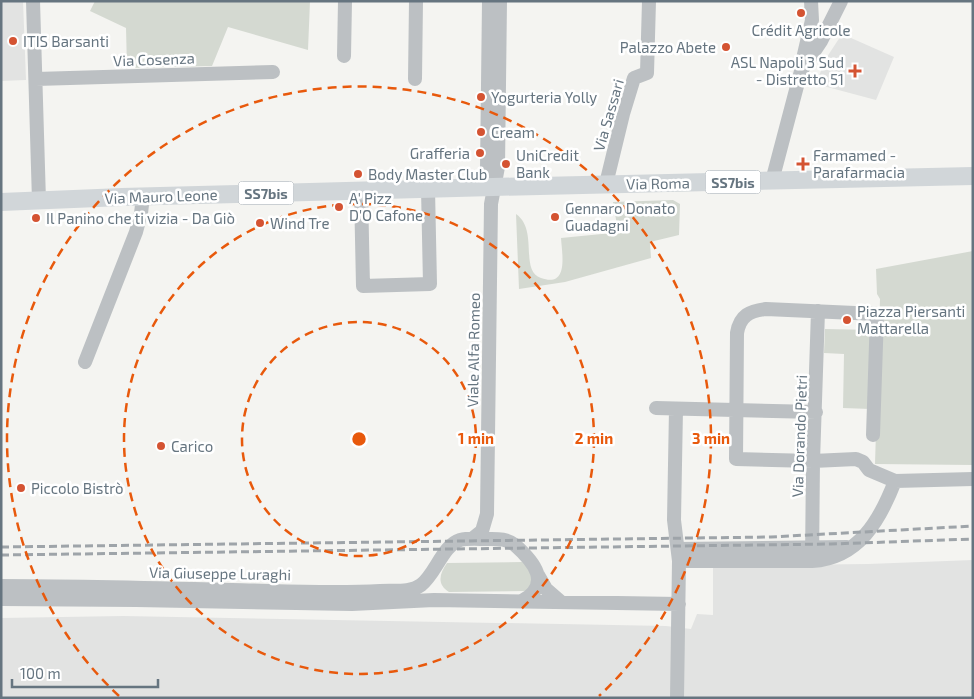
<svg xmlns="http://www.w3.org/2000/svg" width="974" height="699" font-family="'Exo 2',sans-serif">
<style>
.built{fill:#e2e3e2}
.green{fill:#d4d9d1}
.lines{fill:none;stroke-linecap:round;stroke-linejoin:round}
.minor{stroke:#bcc0c3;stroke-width:14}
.major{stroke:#d1d6d9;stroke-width:18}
.rail{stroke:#9ea4a9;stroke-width:3;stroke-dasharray:8 4;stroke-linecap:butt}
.ring{fill:none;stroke:#e8590c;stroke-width:2.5;stroke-dasharray:9 6}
.poi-dot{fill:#d45332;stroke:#fff;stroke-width:2}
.labels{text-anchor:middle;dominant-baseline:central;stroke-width:5;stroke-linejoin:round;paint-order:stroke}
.shield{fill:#fff;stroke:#949ea6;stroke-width:1}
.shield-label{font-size:14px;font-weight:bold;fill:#667580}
.poi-label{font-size:15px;fill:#667580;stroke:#fff;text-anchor:start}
.street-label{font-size:15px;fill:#667580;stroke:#fff}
.centre{fill:#e8590c;stroke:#fff;stroke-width:2.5}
.ring-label{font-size:15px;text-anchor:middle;font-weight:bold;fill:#e8590c;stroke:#fff;stroke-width:5;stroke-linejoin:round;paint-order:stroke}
</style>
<rect width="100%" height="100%" fill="#f4f4f1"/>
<path class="built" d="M1,1H23L26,80L1,81Z
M842,34L894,57L876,100L816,84L825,60Z
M973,560V698H1V618L123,616L666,626L691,629L697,614L713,615V566L868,564Z"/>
<path class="green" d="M95,1H310L308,50L228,27L212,66L127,68L126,28L90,11Z
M673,200L680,204L679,235L650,242L651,258L565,282L519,289L516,214C539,230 519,271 541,278C569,288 562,254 561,238L612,233L617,225L613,202Z
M973,251V465L875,464L880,299L877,294L876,269Z
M825,329L873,330L870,409L843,408L844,354L824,353Z
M522,562L532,567V585L526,591L449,592C436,584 440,573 447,563Z"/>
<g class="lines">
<path class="minor" d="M33,1L39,201
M489,1L487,168L493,186
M344,56L345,1
M802,63L812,20L811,1
M36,79L273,72
M415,79L416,1
M772,181L801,71L821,41L841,1
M606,184L623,114L634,78L647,73L649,1
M361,191L363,286L430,284L428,189
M85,362L136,232L141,213L143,197
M656,408L816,412
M676,409L674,520L679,561L677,698
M873,435L877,314L766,309C750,311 740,315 737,333L736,459L813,461L856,459L863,462L869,470L895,481L973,479
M472,539L482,531L487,514L491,204L498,167L500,1
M678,549L847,547
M679,561H812C859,558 880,520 895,481
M812,561L813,461L818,311
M538,575L546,589L561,602
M1,586C78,586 155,588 232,590C282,591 331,594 380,591C393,590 410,593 421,585C435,575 443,545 460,540C468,538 478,539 486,539C497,539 506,538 515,545C533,561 553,584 522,601
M1,599L136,600L352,604L434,600L679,604"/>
<path class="major" d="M1,202L122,197L493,187L973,176"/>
<path class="rail" d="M1,547L771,537L973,526
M1,555L831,544L973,539"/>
</g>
<g class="ring">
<circle cx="359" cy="439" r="117"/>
<circle cx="359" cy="439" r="235"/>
<path d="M119 696A352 352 0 1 1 599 696"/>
</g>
<g class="poi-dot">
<circle cx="801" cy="13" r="5"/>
<circle cx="13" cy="41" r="5"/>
<circle cx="726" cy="47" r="5"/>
<path d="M852.5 63.5h5v5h5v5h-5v5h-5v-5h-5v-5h5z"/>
<circle cx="481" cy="97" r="5"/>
<circle cx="481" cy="132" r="5"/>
<circle cx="480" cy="153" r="5"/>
<circle cx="506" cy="164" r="5"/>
<path d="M800.5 156.5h5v5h5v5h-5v5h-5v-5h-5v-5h5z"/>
<circle cx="358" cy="174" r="5"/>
<circle cx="339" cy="207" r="5"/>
<circle cx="555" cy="217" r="5"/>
<circle cx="36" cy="218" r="5"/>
<circle cx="260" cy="223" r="5"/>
<circle cx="847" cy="320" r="5"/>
<circle cx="161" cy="446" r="5"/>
<circle cx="21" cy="488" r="5"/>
</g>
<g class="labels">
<g class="shield">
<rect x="705.5" y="170.5" width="55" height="23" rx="4"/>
<rect x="238.5" y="181.5" width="55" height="23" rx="4"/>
</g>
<g class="shield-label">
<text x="733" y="182">SS7bis</text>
<text x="266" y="193">SS7bis</text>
</g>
<g class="poi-label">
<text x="801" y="30" text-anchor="middle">Crédit Agricole</text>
<text x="23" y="41">ITIS Barsanti</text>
<text x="716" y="47" text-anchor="end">Palazzo Abete</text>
<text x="844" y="62" text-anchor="end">ASL Napoli 3 Sud<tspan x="844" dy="17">- Distretto 51</tspan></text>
<text x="491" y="97">Yogurteria Yolly</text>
<text x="491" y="132">Cream</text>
<text x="470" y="153" text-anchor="end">Grafferia</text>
<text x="516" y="155">UniCredit<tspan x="516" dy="17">Bank</tspan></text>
<text x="813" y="155">Farmamed -<tspan x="813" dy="17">Parafarmacia</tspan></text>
<text x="368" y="174">Body Master Club</text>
<text x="349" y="198">A' Pizz<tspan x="349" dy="17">D'O Cafone</tspan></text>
<text x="565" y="208">Gennaro Donato<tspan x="565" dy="17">Guadagni</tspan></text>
<text x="46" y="218">Il Panino che ti vizia - Da Giò</text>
<text x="270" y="223">Wind Tre</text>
<text x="857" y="311">Piazza Piersanti<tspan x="857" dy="17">Mattarella</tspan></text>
<text x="171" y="446">Carico</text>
<text x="31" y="488">Piccolo Bistrò</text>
</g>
<g class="street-label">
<text transform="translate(154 59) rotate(-2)">Via Cosenza</text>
<text transform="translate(608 115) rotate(-74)">Via Sassari</text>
<text transform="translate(658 183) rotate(-1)">Via Roma</text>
<text transform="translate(161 196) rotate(-2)">Via Mauro Leone</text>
<text transform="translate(473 350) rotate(-89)">Viale Alfa Romeo</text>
<text transform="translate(799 436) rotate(-88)">Via Dorando Pietri</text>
<text transform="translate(220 573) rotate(1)">Via Giuseppe Luraghi</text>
</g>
</g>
<circle cx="359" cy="439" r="8" class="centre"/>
<g class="ring-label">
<text x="476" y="444">1 min</text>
<text x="594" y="444">2 min</text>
<text x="711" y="444">3 min</text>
</g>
<rect width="974" height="699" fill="none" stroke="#667580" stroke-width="5"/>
<path d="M12 679v8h146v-8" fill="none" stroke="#667580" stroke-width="2.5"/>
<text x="20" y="679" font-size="15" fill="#667580" stroke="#ffffff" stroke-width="4" paint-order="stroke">100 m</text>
</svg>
